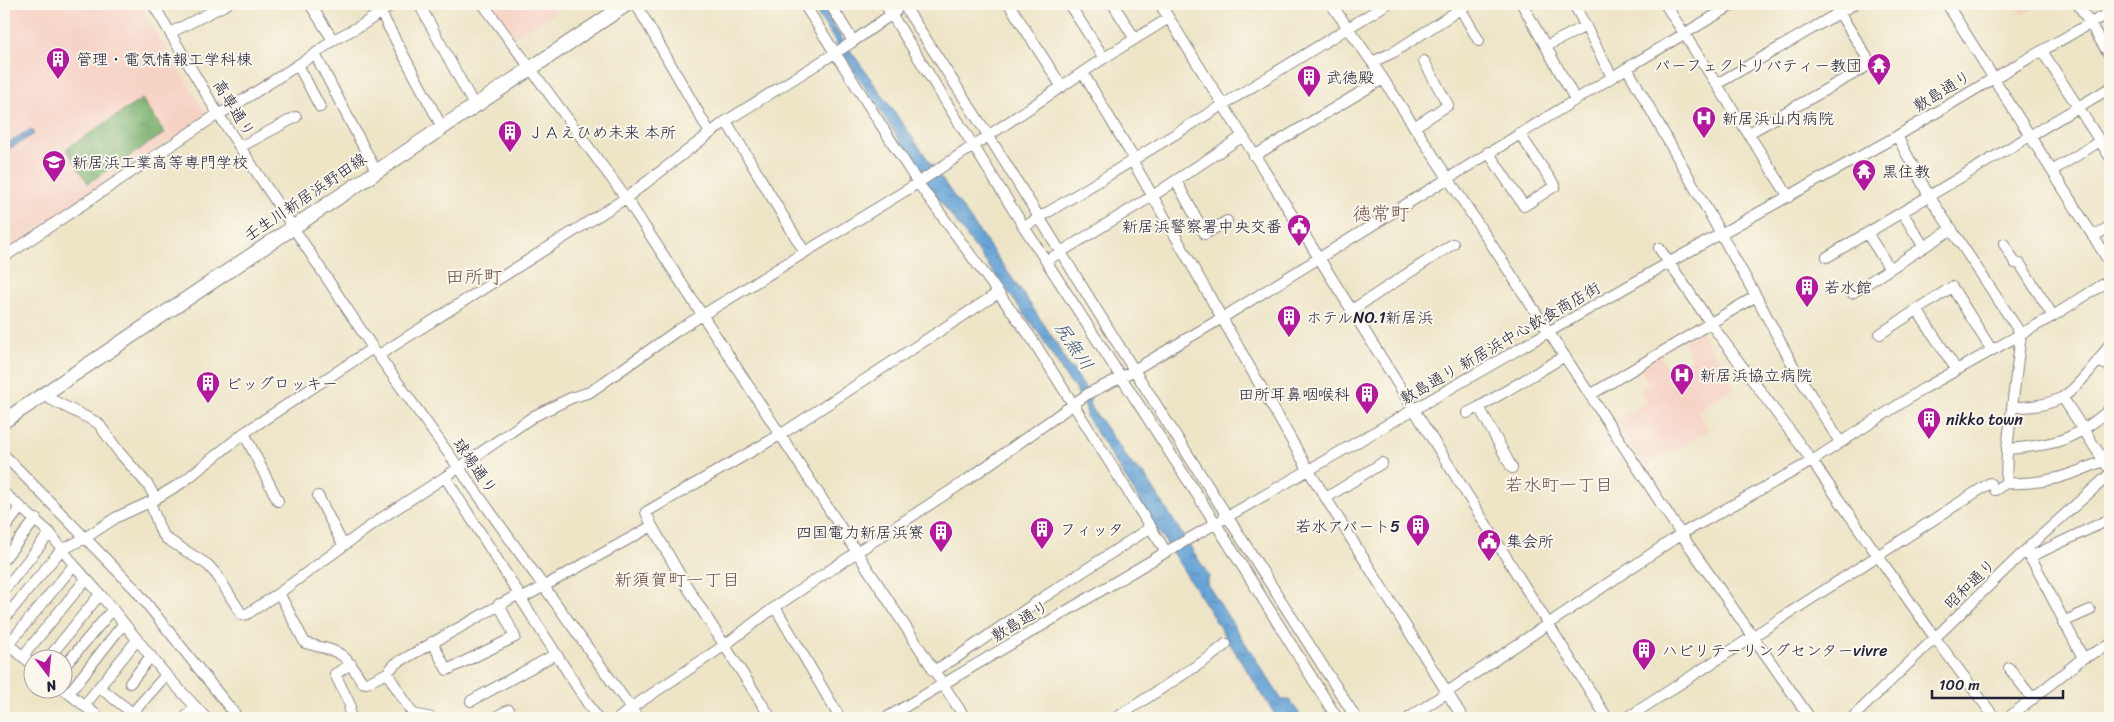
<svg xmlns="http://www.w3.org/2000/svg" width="2114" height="722" font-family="Sriracha,'Klee One',sans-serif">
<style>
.built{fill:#f6d2c5}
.forest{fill:url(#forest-crowns);stroke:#4c6854}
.water{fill:url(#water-ripples);stroke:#436288}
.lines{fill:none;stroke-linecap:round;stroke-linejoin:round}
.minor-casing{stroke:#888481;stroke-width:12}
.major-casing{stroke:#888481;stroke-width:16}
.minor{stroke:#fff;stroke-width:10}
.major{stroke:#fff;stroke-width:14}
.labels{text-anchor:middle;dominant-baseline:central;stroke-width:4;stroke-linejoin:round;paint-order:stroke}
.poi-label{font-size:16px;fill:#22223b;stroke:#fbf7ec;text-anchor:start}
.street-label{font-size:16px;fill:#22223b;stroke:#fbf7ec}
.water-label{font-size:18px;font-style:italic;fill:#3c5579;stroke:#fbf7ec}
.neighbourhood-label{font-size:18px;fill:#6e5353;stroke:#fbf7ec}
.quarter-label{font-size:19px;fill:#6e5353;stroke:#fbf7ec}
</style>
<defs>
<pattern id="forest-crowns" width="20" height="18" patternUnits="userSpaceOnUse" patternTransform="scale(1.25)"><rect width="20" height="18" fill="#77af6c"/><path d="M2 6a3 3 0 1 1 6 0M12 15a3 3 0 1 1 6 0" fill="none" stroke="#618e5a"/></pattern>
<pattern id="water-ripples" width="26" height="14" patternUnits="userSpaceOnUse" patternTransform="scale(1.25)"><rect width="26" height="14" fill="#64a2d6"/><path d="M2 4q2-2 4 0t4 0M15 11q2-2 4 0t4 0" fill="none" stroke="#5284af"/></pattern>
</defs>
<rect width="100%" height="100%" fill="#fbf7ec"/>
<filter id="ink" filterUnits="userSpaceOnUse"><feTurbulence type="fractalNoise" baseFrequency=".02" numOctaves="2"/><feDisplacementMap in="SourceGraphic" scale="10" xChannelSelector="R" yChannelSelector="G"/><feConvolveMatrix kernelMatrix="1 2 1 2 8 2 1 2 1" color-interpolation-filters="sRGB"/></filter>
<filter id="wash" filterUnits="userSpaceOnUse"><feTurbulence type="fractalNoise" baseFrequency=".0096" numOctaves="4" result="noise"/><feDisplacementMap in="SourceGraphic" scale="20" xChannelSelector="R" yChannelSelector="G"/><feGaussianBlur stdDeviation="1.12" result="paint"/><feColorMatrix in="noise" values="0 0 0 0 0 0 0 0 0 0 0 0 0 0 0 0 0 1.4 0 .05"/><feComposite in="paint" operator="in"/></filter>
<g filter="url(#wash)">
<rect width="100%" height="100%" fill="#eee5c7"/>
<path class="built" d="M4,4H139L207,115L4,252Z
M489,4H550L555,13L514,37Z
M2015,4H2041L2022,15Z
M1701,331L1735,388L1697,410L1709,430L1644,467L1616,420L1647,402L1639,390L1649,384L1640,368L1660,355L1676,382L1685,377L1679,366L1692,358L1683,342Z"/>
<path class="forest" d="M142,99L165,133L88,183L66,149Z"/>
<path class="water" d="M811,4H822L836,30L1022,292L1057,344L1069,367L1072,368L1091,397L1089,404L1133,466L1144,474L1209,576L1207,584L1282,700H1290L1302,718H1277L1086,416V408L1075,389L1067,379L1040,335L929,186Z
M31,129L34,134L11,148L8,143Z"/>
</g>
<g filter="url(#ink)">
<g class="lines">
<g class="minor-casing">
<path id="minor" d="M153,4L218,114L373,348L638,718
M310,4L333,40
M419,4L475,107
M483,4L626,198L965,718
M636,4L710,133
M804,4L918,183L1032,339L1166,552
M830,4L853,41
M885,4L1024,227L1216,524L1337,718
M903,4L988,135L1134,370L1356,718
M1009,4L1062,87
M1069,4L1104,58
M1113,4L1135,39
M1160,4L1607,718
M1331,4L1372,62L1681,534L1810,718
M1522,4L1575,99
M1574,4L1612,77
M1665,4L1789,197
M1947,4L2110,263
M2078,4L2110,56
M1460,8L1479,41
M380,11L442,127
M170,33L227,4
M1546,46L1586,26
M2042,51L2110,157
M315,54L376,171
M1372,62L1394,52L1468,4
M298,65L320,107
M1627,68L1734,4
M1083,73L1134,159
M1717,84L1854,4
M726,121L804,251
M1414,127L1448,105L1424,61
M1749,133L1871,64L1834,4
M1897,136L1929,196L2021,334L2007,449L2006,483L1995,490
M240,147L296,117
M1488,152L1524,206L1555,186L1519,133
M1254,156L1383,79
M1132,160L1309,471L1463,718
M2052,171L2100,141
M1176,181L1205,234L1227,221
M1902,212L1924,247
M1024,227L1387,4
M1867,233L1890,269
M2093,237L2110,226
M2004,244L2015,263L2020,264L2053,316
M1659,248L1711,324L1812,461L1935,638L1995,718
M4,257L218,114L229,109L315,54L333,40L362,25L393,4
M1827,257L2110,88
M1046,261L1154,195L1243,136
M1852,293L1952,229
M1352,310L1453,244
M1917,310L1956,369
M1880,334L1952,287L1991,349
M379,355L626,198L726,121L851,43L896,11
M2099,362L2110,366
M42,395L98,423L119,452L148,485L156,499
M1590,395L1756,296
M2063,398L2107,466
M2012,407C2029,407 2046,406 2061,398C2075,391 2102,357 2110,343
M1467,413L1479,407
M244,433L278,501
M2007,449C2056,445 2073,441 2110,409
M4,455L135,589L238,718
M1512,468L1479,407L1565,356
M2006,483C2044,485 2069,476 2103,461
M4,493L50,533L74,565L100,594L166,675L206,718
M318,496L343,545
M1326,498L1382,463
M150,502L183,482L244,433L373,348
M652,526L684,582L771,718
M4,529L21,507
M2025,551L2035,565L2083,658
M2030,557L2110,519
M4,559L36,519
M4,590L50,533
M279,593L380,519L445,477
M519,594L521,599L652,526L646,512L780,435L998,293
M521,599L597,718
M775,607L840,718
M4,619L60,551L85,538L117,517L150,502L161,532L167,539L208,565L217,575L242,615L247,614L279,593L305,643C340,652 343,650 362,682L367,683L387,673L413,714L432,718
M2063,622L2090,610
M5,642L32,664
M432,642L447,670L515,637L499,604
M8,645L74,565
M23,656L86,579
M47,660L100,594
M2009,668L2033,699
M62,669L113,609
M933,671L956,658L1041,599L1151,527
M387,673L395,664L519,594L445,477L534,416L571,398L590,392L678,330L918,183L1104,58L1169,18
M130,683L151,656
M99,687L139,718
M62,688L100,718
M69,693L124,623
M471,701L556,654
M84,706L137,640
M128,718L166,675
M185,718L195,706
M349,718L350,705L335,674L351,664
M493,718L509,710
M619,718L631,708L725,645L775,607L857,552L967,480L1089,393L1122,377L1222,318L1627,68L1756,296L1797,373L1840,442
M886,718L1166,552L1670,262L1897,136L1994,78L2110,12
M1116,718L1210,657L1226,644
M1409,718L1681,534L1812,461L1923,389L2053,316L2110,280
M1627,718L1990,483
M1852,718L2032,544L2110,474
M2008,718L2083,658L2110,645"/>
</g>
<g class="major-casing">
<path id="major" d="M4,421L627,4"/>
</g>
<use href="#minor" class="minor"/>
<use href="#major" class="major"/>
</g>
</g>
<defs>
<g id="building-pin" transform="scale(1.25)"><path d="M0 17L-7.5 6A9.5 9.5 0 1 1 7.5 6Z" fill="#b5179e" stroke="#fbf7ec"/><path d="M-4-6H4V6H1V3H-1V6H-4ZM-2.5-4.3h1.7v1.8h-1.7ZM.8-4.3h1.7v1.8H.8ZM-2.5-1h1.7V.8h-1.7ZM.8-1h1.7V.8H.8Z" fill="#fff"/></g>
<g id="temple-pin" transform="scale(1.25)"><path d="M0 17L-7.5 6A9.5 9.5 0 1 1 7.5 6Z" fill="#b5179e" stroke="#fbf7ec"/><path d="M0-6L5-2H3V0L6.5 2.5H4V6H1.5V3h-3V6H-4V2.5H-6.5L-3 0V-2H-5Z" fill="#fff"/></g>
<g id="hospital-pin" transform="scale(1.25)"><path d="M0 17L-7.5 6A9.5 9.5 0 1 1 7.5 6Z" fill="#b5179e" stroke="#fbf7ec"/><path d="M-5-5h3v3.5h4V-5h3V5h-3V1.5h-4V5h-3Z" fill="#fff"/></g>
<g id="university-pin" transform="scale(1.25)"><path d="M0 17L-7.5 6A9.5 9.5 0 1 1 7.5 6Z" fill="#b5179e" stroke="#fbf7ec"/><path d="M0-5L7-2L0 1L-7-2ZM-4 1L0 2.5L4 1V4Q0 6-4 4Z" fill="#fff"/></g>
<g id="civic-pin" transform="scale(1.25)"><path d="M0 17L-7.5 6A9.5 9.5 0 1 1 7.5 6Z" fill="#b5179e" stroke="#fbf7ec"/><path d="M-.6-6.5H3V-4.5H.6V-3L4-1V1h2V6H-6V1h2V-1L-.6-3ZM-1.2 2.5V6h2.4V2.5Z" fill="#fff"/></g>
</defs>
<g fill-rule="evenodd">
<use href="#building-pin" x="58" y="59"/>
<use href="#temple-pin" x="1879" y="65"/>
<use href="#building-pin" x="1309" y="77"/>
<use href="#hospital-pin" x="1704" y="118"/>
<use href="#building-pin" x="510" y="132"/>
<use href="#university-pin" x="54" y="162"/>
<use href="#temple-pin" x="1864" y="171"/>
<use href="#civic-pin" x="1299" y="226"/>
<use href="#building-pin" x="1807" y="287"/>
<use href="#building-pin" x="1289" y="317"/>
<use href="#hospital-pin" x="1682" y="375"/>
<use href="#building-pin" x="208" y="383"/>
<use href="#building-pin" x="1367" y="394"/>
<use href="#building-pin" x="1929" y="419"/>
<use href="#building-pin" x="1418" y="526"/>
<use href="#building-pin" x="1042" y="529"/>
<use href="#building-pin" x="941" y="532"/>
<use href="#civic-pin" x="1489" y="541"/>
<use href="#building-pin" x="1644" y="650"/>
</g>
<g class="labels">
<g class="poi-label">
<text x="76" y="59">管理・電気情報工学科棟</text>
<text x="1862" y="65" text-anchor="end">パーフェクトリバティー教団</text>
<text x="1326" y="77">武徳殿</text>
<text x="1722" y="118">新居浜山内病院</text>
<text x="528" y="132">ＪＡえひめ未来 本所</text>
<text x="72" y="162">新居浜工業高等専門学校</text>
<text x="1882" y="171">黒住教</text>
<text x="1282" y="226" text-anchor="end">新居浜警察署中央交番</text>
<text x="1824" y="287">若水館</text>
<text x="1306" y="317">ホテルNO.1新居浜</text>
<text x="1700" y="375">新居浜協立病院</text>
<text x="226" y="383">ビッグロッキー</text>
<text x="1350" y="394" text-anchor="end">田所耳鼻咽喉科</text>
<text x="1946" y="419">nikko town</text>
<text x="1400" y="526" text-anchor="end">若水アパート5</text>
<text x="1060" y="529">フィッタ</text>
<text x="924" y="532" text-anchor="end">四国電力新居浜寮</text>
<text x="1506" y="541">集会所</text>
<text x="1662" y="650">ハビリテーリングセンターvivre</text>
</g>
<g class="street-label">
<text transform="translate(1942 91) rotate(-31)">敷島通り</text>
<text transform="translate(234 108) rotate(58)">高専通り</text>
<text transform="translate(305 197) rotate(-34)">壬生川新居浜野田線</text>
<text transform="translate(1500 343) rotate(-30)">敷島通り 新居浜中心飲食商店街</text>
<text transform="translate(475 466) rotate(55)">球場通り</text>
<text transform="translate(1970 584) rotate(-44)">昭和通り</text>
<text transform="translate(1020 621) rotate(-31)">敷島通り</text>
</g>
<g class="water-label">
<text transform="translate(1074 346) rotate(56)">尻無川</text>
</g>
<g class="neighbourhood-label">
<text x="1559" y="485">若水町一丁目</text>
<text x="677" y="580">新須賀町一丁目</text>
</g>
<g class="quarter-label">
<text x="1381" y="213">徳常町</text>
<text x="474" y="276">田所町</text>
</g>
</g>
<rect width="2114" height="722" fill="none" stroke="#fbf7ec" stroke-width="20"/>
<g transform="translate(48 674) rotate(164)"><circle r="24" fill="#fbf7ec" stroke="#a4a2a5"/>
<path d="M0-4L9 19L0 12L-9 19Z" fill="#b5179e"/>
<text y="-8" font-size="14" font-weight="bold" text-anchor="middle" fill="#22223b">N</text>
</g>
<path d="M1932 690v8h131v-8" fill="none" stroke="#22223b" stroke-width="2.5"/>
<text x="1939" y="690" font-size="15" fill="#22223b" stroke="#fbf7ec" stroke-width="4" paint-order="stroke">100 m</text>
</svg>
